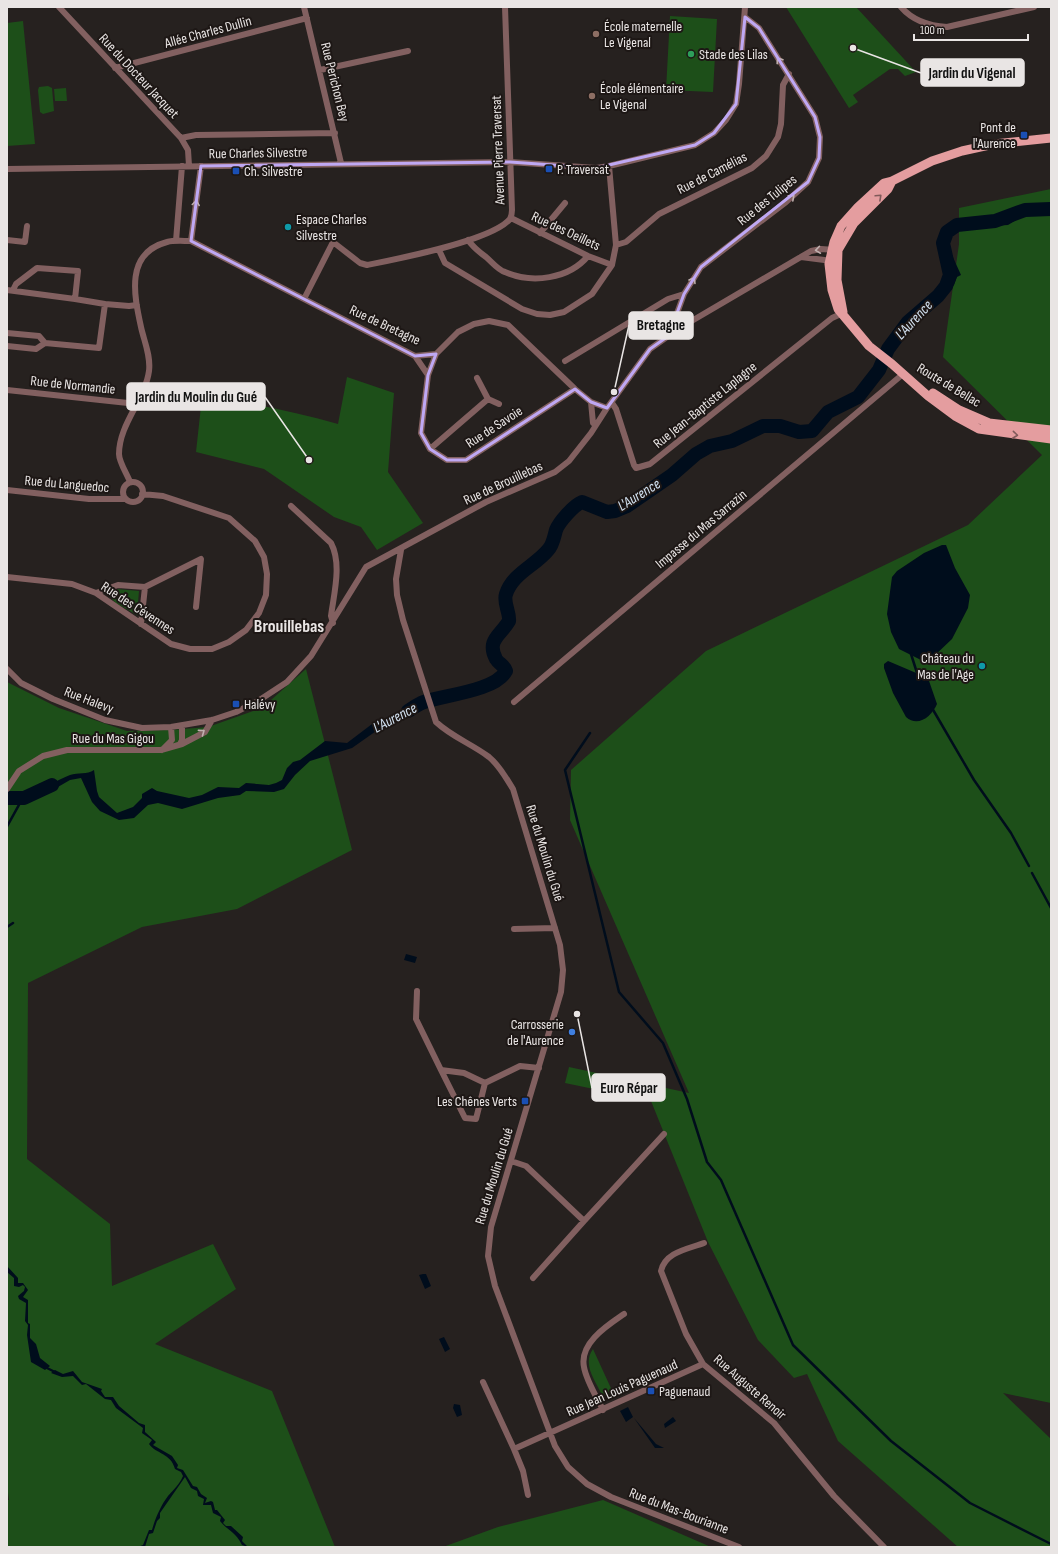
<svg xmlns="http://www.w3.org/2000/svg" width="1058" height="1554" font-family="'Sofia Sans Condensed',sans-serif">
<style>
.green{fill:#1d4f19}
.water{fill:#000d1c}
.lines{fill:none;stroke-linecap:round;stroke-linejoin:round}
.stream{stroke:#000d1c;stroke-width:2.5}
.river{stroke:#000d1c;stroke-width:14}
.minor{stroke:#826060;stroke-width:6}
.primary{stroke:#e49d9f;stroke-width:9}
.oneway{stroke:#c0b0af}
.oneway2{stroke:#805a5a}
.marked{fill:none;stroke:#bfa8f4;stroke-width:3;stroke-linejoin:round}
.education-dot{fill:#8d6e63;stroke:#1d1715;stroke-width:1.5}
.leisure-dot{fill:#2e9e5b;stroke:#1d1715;stroke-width:1.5}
.transit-dot{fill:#1a4fb4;stroke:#1d1715;stroke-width:1.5}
.culture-dot{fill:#0f9aa8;stroke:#1d1715;stroke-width:1.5}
.shop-dot{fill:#3f7fe0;stroke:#1d1715;stroke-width:1.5}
.labels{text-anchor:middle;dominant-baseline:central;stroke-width:4;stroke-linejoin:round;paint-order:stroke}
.poi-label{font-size:14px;fill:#e9e5e4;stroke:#1d1715;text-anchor:start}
.street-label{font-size:14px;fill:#e9e5e4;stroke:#1d1715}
.water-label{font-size:15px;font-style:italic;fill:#d3e2f1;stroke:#1d1715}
.district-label{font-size:18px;font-weight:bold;fill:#e9e5e4;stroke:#1d1715}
.leader{fill:none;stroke:#e9e5e4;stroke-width:1.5}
.callout-dot{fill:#e9e5e4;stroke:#1d1715;stroke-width:1.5}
.callout{fill:#e9e5e4;stroke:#e9e5e4;stroke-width:1.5}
.callout-label{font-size:15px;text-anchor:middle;font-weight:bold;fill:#111}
</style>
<rect width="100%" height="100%" fill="#26211f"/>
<path class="green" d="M786,7H856L916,72L905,76L898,69H890L853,95L858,102L849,108Z
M670,16L717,19L713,92L666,90Z
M23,21L35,144L7,146V23Z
M48,86L52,88L54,111L43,114L40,112L38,90L39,87Z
M66,88L67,101H55L54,89Z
M1051,189V1403L1003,1393L1051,1439V1547H958L838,1441L807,1374L794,1378L758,1340L708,1242L651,1101L565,1083L569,1067L689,1093L570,820L571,770L706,651L968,525L1042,455L943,357L959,244V208Z
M347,377L394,393L388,472L423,523L377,550L361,527L334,517L264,469L196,452L202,397C248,402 293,411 338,424Z
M117,589L139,591L137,615L116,603L111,598V593Z
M306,669L352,850L237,909L142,927L28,983L27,1159L110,1224L112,1286L213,1244L236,1289L155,1344L272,1391L335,1547H7V1500H9L7,1485V682L59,708L127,731L170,730L208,727L262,708Z
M593,1349L615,1397L611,1398L602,1395C595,1380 582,1364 593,1349Z
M603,1500L711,1547H443L498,1527Z"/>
<path class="water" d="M1051,209V214L1023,216L1008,225L958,228L951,233L947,244L961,275L957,277L954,285L909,328L890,353L887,350L908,322L938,296L949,280L950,275L947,258L943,243L947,232L957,225L995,221L1025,210Z
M881,363L885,366L869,391L857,401L827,417L819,429L807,437L780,428H764L736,443L713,447L704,452L674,478L624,511L611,516L579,506L559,527L555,544L552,552L513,583C504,601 514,605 512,621C504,640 491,632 498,657C505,662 511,667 509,676L476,692L436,703L435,700C452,696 498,686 506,671C504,665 499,663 496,659C486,640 501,635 509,621C510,612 503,603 506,594C513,573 535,566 548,550C553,545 554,537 556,530C559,522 574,505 582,502L607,512L615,511L627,506L672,475L696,454L710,446L732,441L763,426H780L799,432L812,431L828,412L858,397L879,370Z
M942,545H946L955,568L970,595L968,608L952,639L932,658L921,660L899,649L891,632L887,614L892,577L897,571L924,553Z
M888,661L928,678L937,704C932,716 918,728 906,717L893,693L884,668V664Z
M423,699L425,705L405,716L397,723L379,729L352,748L310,761L295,775L284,789L274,792L246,791L240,795L218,798L182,809L158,803L148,805L134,818L119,820L100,811L92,802L81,778L70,780L51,791L22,802L7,829V824L18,804L17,802L7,801V798C36,800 46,784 70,775C78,772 87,775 94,770L97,791L99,797L117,813L133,807L142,798V794L152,788L157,791L189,798L202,795L218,787L239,788L246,783L269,785L276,783L282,780L287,768L293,762L300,760L325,741L347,743L376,721L382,720L384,721Z
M406,954L417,957L415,963L404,960Z
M7,1266L18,1278V1283H23L28,1290L23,1297L28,1300V1323L30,1324V1338L36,1344L40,1358L50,1366L45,1370L31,1362L27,1335L28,1325L25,1321L26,1303L19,1299L18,1296L24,1291L25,1287L23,1285L19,1287L14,1286V1278L7,1272Z
M423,1274H426L431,1286L425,1289L419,1275Z
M444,1337L450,1349L445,1352L439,1339Z
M55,1370L63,1374L73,1371L82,1382L102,1389L101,1391L105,1397H113L119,1406L139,1423L145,1425V1432L156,1442L153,1445L172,1456L178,1465L177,1468L183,1470L193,1486L197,1487L201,1494L207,1498L205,1503L211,1501L213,1502L215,1510H217L225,1520L223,1523L226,1526H231L243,1537L242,1541L248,1547L242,1545C235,1531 229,1532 220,1521L221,1517L213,1513L211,1505H203L204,1499L198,1496L197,1491L191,1488L185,1477L160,1513V1518L157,1521L153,1533L149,1534L145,1547H138L143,1545L149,1530H152C155,1519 161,1505 168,1496C174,1489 179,1485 183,1476L181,1472L175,1469C171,1453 156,1454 149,1444L152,1440L142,1433L143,1428L116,1408L111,1400L105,1399L86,1384L82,1385L73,1376L62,1377L51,1373Z
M454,1404L460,1405L462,1415L457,1417L453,1408Z
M628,1407L633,1417L626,1422L620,1411Z
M673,1417L676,1421L665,1428L664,1424Z
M634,1418L656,1444L664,1448H655Z"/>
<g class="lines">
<path class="stream" d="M911,654L918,676
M932,708L974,780L1011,833L1029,866
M590,733L565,770L619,992L663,1043L687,1099L707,1162L721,1180L793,1345L891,1441L970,1503L1051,1544
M1032,873L1051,908
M7,927L13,923
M45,1367L55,1372"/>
<path class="river" d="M408,711C413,708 418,704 424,702C444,695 495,691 506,671C504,665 499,664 496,659C486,640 501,635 509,621C510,612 503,603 506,594C513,573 535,566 548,550C553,545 554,537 556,530C559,522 574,505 582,502L607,512L615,511L627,506L672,475L696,454L710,446L732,441L763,426H780L799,432L812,431L828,412L858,397L879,370L888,349L908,322L938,296L946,286L950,275L943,243L947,232L957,225L995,221L1025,210L1051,209
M7,798H24L52,785"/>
<path class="minor" d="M59,7L181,138L188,150L189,166
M304,7L341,163
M901,7C913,21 930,26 947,27L1034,7
M115,68L307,18
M320,70L408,51
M181,138L196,135L335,133
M7,169L510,162L596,168L609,166L695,145L714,133L726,120L736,104L739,84L745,7
M511,218L588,256L612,265
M540,233L565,203
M7,240L25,242L27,226
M468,240C473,247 479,252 486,257C492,262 498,270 505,272C532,284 569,279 588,256
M176,241L182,166
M191,241L201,166
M616,245L626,242L659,214L752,168L766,156L778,137L781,124L783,85L789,74
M439,250L445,263L522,309L537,314L550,315L564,312L592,294L612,265L616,245L609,166
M801,257L832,261
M7,290L75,299L78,271L37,268L16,284L13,290
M75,299L105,304
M304,299L333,242L360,263L367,265C397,259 492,241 510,219C511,217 512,213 512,210L505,7
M678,329L676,316L684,294L701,267L786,202L808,182L819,158L820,137L815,117L759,28L745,17
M7,333L39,336L45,343
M45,343L99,348L105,304L129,306L137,305
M7,346L36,349L45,343
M436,354L428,375L421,433L430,449L447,460H466L575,389
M415,356L428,375
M565,361L668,299L684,294
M7,390L128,403L135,408
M488,399L499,404
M612,403L616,409L634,465L636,468L650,464L832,318L843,313
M596,425L593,423L591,402L607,408
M430,449L488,399L477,378
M130,482C127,474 119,462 119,454C119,424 145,400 149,371C151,356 144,341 141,327C134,295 125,253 167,242C174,240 183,241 191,241L415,356L436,354L458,332L474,324L489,321L508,325L575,389L591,402
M123 492a10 10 0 1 1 20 0a10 10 0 1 1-20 0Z
M7,490L89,499H126
M291,506L331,543C342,564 334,593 331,616L333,623
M401,550L396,579L397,595L403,620L436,722C452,737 472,744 489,757C500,766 506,778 513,789L560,945L563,970L561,992L491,1227L488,1256L495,1286L555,1446L568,1467L587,1484L611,1497L739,1547
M7,577L72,584L96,593L171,644L190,649H212L229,642L246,630L259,613L266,595L267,574L264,557L255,541L229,518L163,496L142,494
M145,587L201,559L196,607
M96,593L118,585L145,587L141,624
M7,669L21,683L53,699L105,720L142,728L171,727L212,720L236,712L258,701L287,682L311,656L366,567L486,502L555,472L569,461L591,433L607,408L650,349L678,329L811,251L821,249L835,250
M514,702L903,374
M180,744L182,740V726
M162,750L172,740L171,727
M7,789L19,771L43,756L67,750H161L182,744L205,732L212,720
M514,929L555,928
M417,991L416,1019L441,1070L464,1073L485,1083L520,1066L539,1068
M441,1070L465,1118L476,1119L485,1083
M511,1161L526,1166L584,1221L533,1278
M584,1221L664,1134
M704,1243C688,1249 665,1252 661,1271L686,1334L703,1364L774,1423L834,1496L884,1547
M483,1382L514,1449L703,1364
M603,1410C597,1398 586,1380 584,1367C579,1343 608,1325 624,1314
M514,1449L523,1471L528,1495"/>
<path class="primary" d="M892,181L884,183L858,207L841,226L834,242L829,264L832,290L838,309L869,346L892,364L928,396L955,416L979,429L1051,439
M843,312L837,280L838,250L854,223L888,189L892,181L932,161L962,151L994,144L1051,138
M933,393L959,410L989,423L1051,430"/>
</g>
<defs><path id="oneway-chevron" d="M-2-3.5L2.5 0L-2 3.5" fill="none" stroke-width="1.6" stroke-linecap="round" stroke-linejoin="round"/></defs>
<g class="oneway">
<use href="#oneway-chevron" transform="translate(779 60) rotate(-123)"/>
<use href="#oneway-chevron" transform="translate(792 197) rotate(-42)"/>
<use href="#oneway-chevron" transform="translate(196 203) rotate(-82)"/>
<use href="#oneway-chevron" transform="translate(818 250) rotate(172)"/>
<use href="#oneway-chevron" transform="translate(693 280) rotate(-59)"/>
<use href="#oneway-chevron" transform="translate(202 732) rotate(-36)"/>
</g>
<g class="oneway2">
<use href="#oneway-chevron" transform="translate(879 197) rotate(-43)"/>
<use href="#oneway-chevron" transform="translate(1015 435) rotate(6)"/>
</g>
<path class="marked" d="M745,17L759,28L815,117L820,137L819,158L808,182L701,267L684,294L676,316L678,329L650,349L607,408L591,402L575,389L466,460H447L430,449L421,433L428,375L436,354L415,356L191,241L201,166L510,162L596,168L695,145L714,133L736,104Z"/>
<g class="education-dot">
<circle cx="596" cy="34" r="4"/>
<circle cx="592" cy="96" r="4"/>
</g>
<circle class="leisure-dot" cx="691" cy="54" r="4"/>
<g class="transit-dot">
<rect x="1020" y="131" width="8" height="8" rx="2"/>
<rect x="545" y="165" width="8" height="8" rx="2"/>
<rect x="232" y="167" width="8" height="8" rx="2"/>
<rect x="232" y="700" width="8" height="8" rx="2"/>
<rect x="521" y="1097" width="8" height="8" rx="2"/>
<rect x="647" y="1387" width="8" height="8" rx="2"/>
</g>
<g class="culture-dot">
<circle cx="288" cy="227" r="4"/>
<circle cx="982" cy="666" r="4"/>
</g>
<circle class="shop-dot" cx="572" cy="1032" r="4"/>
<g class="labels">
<g class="poi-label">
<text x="604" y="26">École maternelle<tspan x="604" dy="16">Le Vigenal</tspan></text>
<text x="699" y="54">Stade des Lilas</text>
<text x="600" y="88">École élémentaire<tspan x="600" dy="16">Le Vigenal</tspan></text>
<text x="1016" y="127" text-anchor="end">Pont de<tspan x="1016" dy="16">l'Aurence</tspan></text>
<text x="557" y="169">P. Traversat</text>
<text x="244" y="171">Ch. Silvestre</text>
<text x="296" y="219">Espace Charles<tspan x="296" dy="16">Silvestre</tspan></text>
<text x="974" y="658" text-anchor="end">Château du<tspan x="974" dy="16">Mas de l'Age</tspan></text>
<text x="244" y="704">Halévy</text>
<text x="564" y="1024" text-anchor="end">Carrosserie<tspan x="564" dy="16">de l'Aurence</tspan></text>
<text x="517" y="1101" text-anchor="end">Les Chênes Verts</text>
<text x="659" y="1391">Paguenaud</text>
</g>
<g class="street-label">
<text transform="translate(208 32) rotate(-15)">Allée Charles Dullin</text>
<text transform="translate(139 76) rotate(47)">Rue du Docteur Jacquet</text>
<text transform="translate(335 82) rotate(76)">Rue Perichon Bey</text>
<text transform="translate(498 150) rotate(-92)">Avenue Pierre Traversat</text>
<text transform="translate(258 153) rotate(-1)">Rue Charles Silvestre</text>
<text transform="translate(712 173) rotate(-27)">Rue de Camélias</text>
<text transform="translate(767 200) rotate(-39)">Rue des Tulipes</text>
<text transform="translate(566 231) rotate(25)">Rue des Oeillets</text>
<text transform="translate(385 325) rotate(25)">Rue de Bretagne</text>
<text transform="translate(73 385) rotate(6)">Rue de Normandie</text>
<text transform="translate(949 385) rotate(31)">Route de Bellac</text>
<text transform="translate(705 405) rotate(-39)">Rue Jean-Baptiste Laplagne</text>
<text transform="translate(494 427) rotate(-33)">Rue de Savoie</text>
<text transform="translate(503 483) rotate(-25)">Rue de Brouillebas</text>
<text transform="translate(67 484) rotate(5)">Rue du Languedoc</text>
<text transform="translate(701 529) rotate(-40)">Impasse du Mas Sarrazin</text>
<text transform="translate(138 608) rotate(33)">Rue des Cévennes</text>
<text transform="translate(89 700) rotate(21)">Rue Halevy</text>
<text x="113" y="738">Rue du Mas Gigou</text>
<text transform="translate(545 853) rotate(73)">Rue du Moulin du Gué</text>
<text transform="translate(494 1176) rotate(-73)">Rue du Moulin du Gué</text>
<text transform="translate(750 1387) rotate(41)">Rue Auguste Renoir</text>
<text transform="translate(622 1388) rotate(-24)">Rue Jean Louis Paguenaud</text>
<text transform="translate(679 1511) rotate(21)">Rue du Mas-Bourianne</text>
</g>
<g class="water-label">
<text transform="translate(914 320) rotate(-47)">L'Aurence</text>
<text transform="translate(639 495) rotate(-32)">L'Aurence</text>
<text transform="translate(395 718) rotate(-28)">L'Aurence</text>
</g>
<g class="district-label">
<text x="289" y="626">Brouillebas</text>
</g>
</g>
<path class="leader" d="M853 48L921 73M614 392L629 325M309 460L265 397M577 1014L592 1088"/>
<g class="callout-dot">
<circle cx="853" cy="48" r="4"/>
<circle cx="614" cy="392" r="4"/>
<circle cx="309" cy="460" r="4"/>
<circle cx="577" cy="1014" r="4"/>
</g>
<g class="callout">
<rect x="921" y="59" width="103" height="27" rx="4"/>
<rect x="629" y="312" width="64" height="27" rx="4"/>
<rect x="127" y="383" width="138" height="27" rx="4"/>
<rect x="592" y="1074" width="73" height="27" rx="4"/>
</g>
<g class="callout-label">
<text x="972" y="78">Jardin du Vigenal</text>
<text x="661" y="330">Bretagne</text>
<text x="196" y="402">Jardin du Moulin du Gué</text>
<text x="629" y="1093">Euro Répar</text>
</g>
<rect width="1058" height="1554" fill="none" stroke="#e9e5e4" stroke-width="16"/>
<path d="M914 34v6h114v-6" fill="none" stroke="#e9e5e4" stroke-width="2"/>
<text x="920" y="34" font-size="12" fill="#e9e5e4" stroke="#1d1715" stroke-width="3" paint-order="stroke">100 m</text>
</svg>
